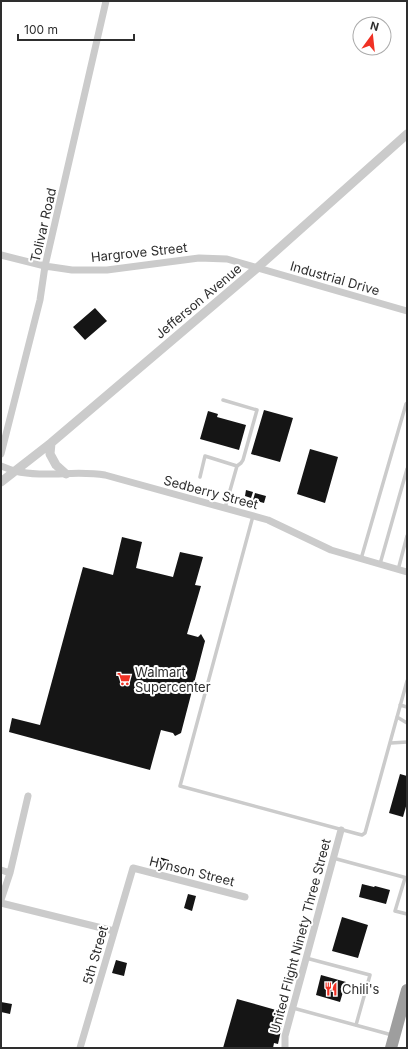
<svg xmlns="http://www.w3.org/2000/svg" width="408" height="1049" font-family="Inter,sans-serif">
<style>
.building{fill:#151515}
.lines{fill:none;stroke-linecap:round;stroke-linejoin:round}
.service{stroke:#cbcbcb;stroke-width:3.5}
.minor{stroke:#cbcbcb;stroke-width:7}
.tertiary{stroke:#cbcbcb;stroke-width:9}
.trunk{stroke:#9e9e9e;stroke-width:12}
.labels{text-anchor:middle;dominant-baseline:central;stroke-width:4;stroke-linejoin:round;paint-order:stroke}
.street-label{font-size:13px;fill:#2e2e2e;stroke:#fff}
.poi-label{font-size:13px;fill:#2e2e2e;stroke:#fff;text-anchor:start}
</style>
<rect width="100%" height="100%" fill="#fff"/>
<path class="building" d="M95,308L107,321L85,340L73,327Z
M264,410L293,418L280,462L251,454Z
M208,411L218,414L217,417L246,425L239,450L200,439Z
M310,449L338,457L325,503L297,494Z
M246,490L253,492L251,498L245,496Z
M255,493L266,496L264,503L253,500Z
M122,537L142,542L136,568L173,577L180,552L203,557L195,585L201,586L187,634L198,637L201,634L205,641L181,733L175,736L173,733L161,730L150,770L9,732L12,718L40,725L83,567L113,575Z
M400,774L407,776V803L403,817L389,813Z
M159,857L169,860L167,870L156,867Z
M362,884L374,887L375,886L390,890L386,904L359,897Z
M188,894L196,896L192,911L184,908Z
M342,917L368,925L358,958L332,951Z
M116,960L127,963L124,976L112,973Z
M321,975L346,982L340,1002L316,995Z
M237,999L283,1012L279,1026H282L278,1044L274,1043L273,1048H223Z
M1,1002L12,1004L10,1014L1,1012Z"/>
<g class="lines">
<path class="service" d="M223,400L257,410L243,460L241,463L237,466L225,508
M200,477L205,456L237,466
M253,516L180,786L358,834L362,835L365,833L407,681
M361,559L406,404L407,403
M380,564L407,469
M398,570L407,536
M400,705L407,707
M397,717L407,723
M391,743L407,742
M333,858L407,878
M405,878L395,911L407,914
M306,958L370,975L356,1025
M293,1008L392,1035"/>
<path class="minor" d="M1,255L45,266L72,270H107L199,258L227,259L407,311
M1,454L40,300L45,266L106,1
M1,466C6,468 11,470 15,471C45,478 76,470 105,475L268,520L331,550L407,572
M1,870L10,873
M1,900L10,873L28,796
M1,903L114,931
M80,1048L133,868L245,897
M285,1048V1036L341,830"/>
<path class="tertiary" d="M51,443L50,454L56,465L66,474
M1,482L51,443L257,268L407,134"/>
<path class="trunk" d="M391,1048L407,990"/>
</g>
<defs>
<g id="supermarket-bare" transform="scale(1.08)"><path d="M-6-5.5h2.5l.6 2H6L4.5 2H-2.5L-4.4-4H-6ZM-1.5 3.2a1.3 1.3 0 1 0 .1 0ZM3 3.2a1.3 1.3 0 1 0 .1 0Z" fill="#f03124" stroke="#fff" stroke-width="2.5" paint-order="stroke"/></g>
<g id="restaurant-bare" transform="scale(1.08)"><path d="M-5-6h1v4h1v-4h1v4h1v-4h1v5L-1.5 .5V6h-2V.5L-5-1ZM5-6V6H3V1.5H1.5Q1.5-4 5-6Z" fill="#f03124" stroke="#fff" stroke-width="2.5" paint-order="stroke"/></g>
</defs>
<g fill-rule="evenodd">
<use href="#supermarket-bare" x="124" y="679"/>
<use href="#restaurant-bare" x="331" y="989"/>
</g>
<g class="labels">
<g class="street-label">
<text transform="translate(43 225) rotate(-77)">Tolivar Road</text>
<text transform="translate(139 252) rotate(-6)">Hargrove Street</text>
<text transform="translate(335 278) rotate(16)">Industrial Drive</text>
<text transform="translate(198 301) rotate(-40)">Jefferson Avenue</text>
<text transform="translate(211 492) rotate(15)">Sedberry Street</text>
<text transform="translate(192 871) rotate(14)">Hynson Street</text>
<text transform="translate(300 936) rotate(-75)">United Flight Ninety Three Street</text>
<text transform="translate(95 955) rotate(-74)">5th Street</text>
</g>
<g class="poi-label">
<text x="135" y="672">Walmart<tspan x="135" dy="15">Supercenter</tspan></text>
<text x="342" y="989">Chili's</text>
</g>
</g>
<rect width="408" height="1049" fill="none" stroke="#2e2e2e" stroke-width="4"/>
<g transform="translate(372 36) rotate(15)"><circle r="19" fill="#ffffff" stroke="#ababab"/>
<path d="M0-3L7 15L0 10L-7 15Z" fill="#f03124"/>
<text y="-6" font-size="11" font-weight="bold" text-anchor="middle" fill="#2e2e2e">N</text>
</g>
<path d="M18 34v6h116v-6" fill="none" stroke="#2e2e2e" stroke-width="2"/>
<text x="24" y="34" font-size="12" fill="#2e2e2e" stroke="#ffffff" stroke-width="3" paint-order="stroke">100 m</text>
</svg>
